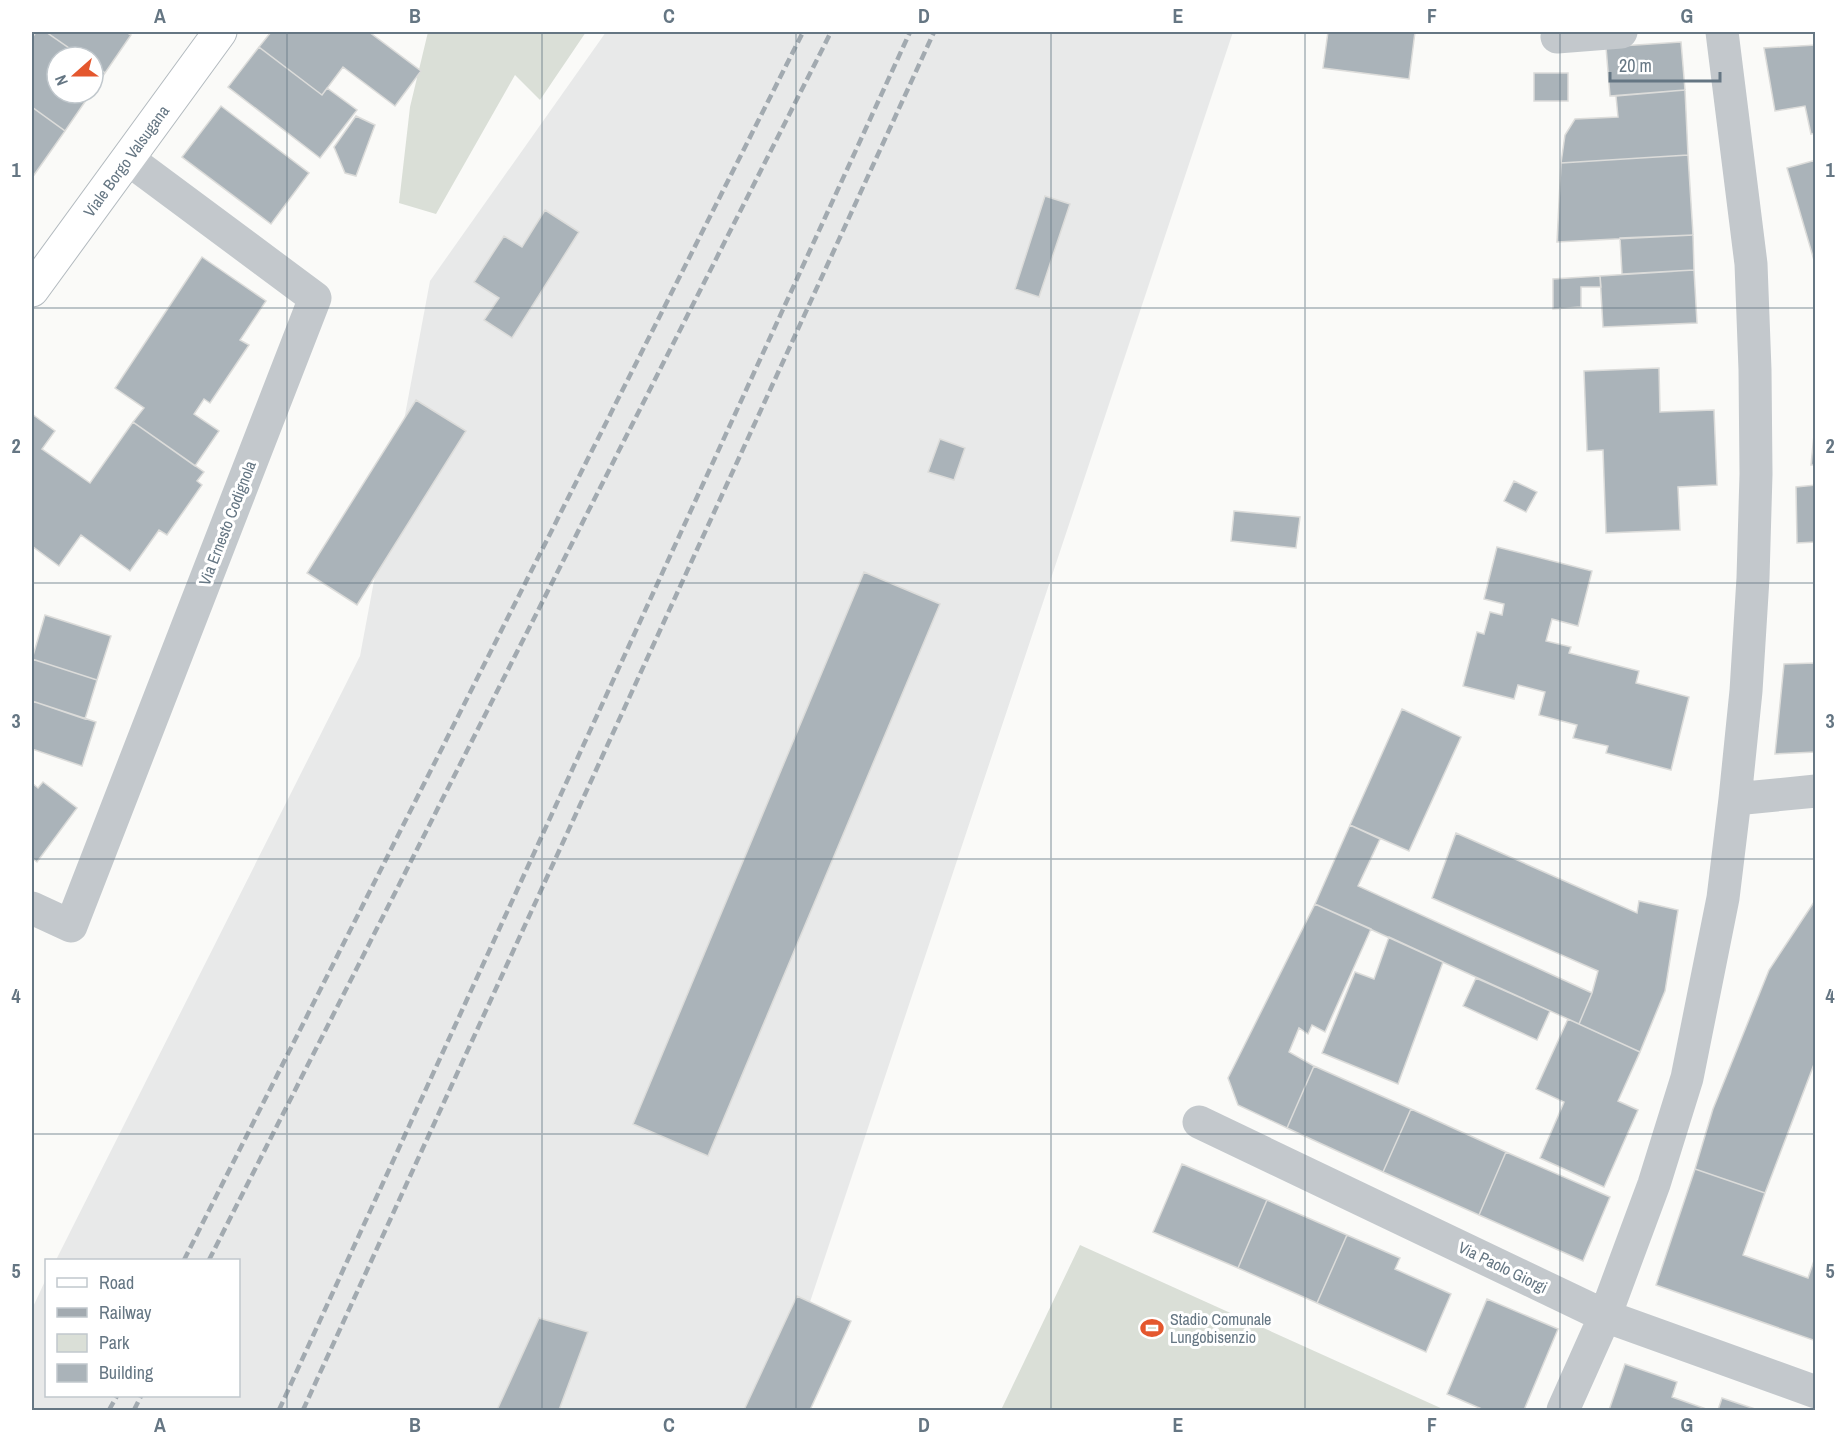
<svg xmlns="http://www.w3.org/2000/svg" width="1847" height="1442" font-family="'Archivo Narrow',sans-serif">
<style>
.built{fill:#e8e9e9}
.green{fill:#dadfd7}
.building{fill:#aab3b9;stroke:#dcdcda;stroke-width:1.5}
.lines{fill:none;stroke-linecap:round;stroke-linejoin:round}
.secondary-casing{stroke:#b3babf;stroke-width:35}
.street{stroke:#c3c8cc;stroke-width:33}
.secondary{stroke:#fff;stroke-width:33}
.rail{stroke:#a2aab0;stroke-width:4.5;stroke-dasharray:9 4.5;stroke-linecap:butt}
.grid{fill:none;stroke:#657683;stroke-width:1.5;stroke-opacity:0.55}
.labels{text-anchor:middle;dominant-baseline:central;stroke-width:6;stroke-linejoin:round;paint-order:stroke}
.street-label{font-size:16px;fill:#657683;stroke:#fff}
.poi-label{font-size:16px;fill:#657683;stroke:#fff;text-anchor:start}
.neatline{fill:none;stroke:#657683;stroke-width:2}
.grid-label{font-size:20px;text-anchor:middle;font-weight:bold;fill:#657683}
</style>
<rect width="100%" height="100%" fill="#fafaf8"/>
<path class="built" d="M606,32H1233L774,1410H32V1309L46,1279V1396H238V1260H56L360,656L430,281Z"/>
<path class="green" d="M428,32H586L540,100L515,75L436,214L399,203L410,107Z
M1080,1245L1445,1410H1001Z"/>
<path class="building" d="M36,32H46L82,57H57V93H91L65,131L32,107V38Z
M46,32H126L131,35L105,73L93,64V57H82Z
M271,32H369L421,71L395,106L343,67L322,95L259,47Z
M1328,32H1415L1409,79L1323,68Z
M1681,42L1685,90L1610,96L1606,47Z
M1816,45V133L1811,134L1805,106L1775,111L1764,48Z
M259,47L322,95L327,88L357,110L320,158L228,87Z
M93,64L105,73L93,90Z
M1534,73H1568V101H1534Z
M1685,90L1688,155L1561,163L1565,135L1575,119L1618,117L1616,96Z
M221,106L309,173L271,224L182,157Z
M32,107L65,131L34,175L32,173Z
M356,116L375,125L356,176L345,173L334,147Z
M1688,155L1693,235L1557,242L1561,163Z
M1816,160V267L1787,168Z
M1045,196L1070,204L1039,297L1015,289Z
M545,210L579,232L512,338L484,320L499,298L474,282L504,236L522,247Z
M1693,235L1694,270L1622,274L1620,238Z
M202,257L266,301L240,340L249,345L210,403L204,399L194,414L219,431L195,466L133,422L144,408L115,388Z
M1694,270L1697,323L1603,327L1600,276Z
M1600,276L1601,287H1581V307L1553,309V279Z
M1659,368L1660,412L1714,410L1717,485L1678,487L1680,530L1606,533L1603,450L1587,451L1584,371Z
M416,400L466,431L357,605L307,573Z
M32,414L55,431L42,449L90,483L133,422L204,472L197,481L202,485L167,535L159,530L130,571L81,535L59,566L32,546Z
M1816,415V465H1811Z
M940,439L965,448L954,480L928,472Z
M1514,481L1537,492L1526,512L1504,501Z
M1816,485V542L1797,543L1796,487Z
M1234,511L1300,517L1296,548L1231,541Z
M1497,547L1592,571L1578,626L1552,619L1546,641L1571,647L1569,653L1639,671L1636,683L1689,697L1671,770L1606,753L1608,746L1573,738L1577,725L1539,715L1545,692L1518,685L1514,699L1463,686L1477,632L1484,634L1490,612L1502,615L1504,604L1484,599Z
M864,572L940,604L708,1156L633,1124Z
M45,615L111,636L97,680L32,659Z
M32,659L97,680L85,719L32,701Z
M1816,663V752L1775,754L1784,664Z
M32,701L96,722L82,766L32,749Z
M1402,709L1461,737L1409,851L1350,825Z
M43,782L77,808L37,862L32,858V783L38,788Z
M1350,825L1380,839L1358,886L1592,993L1579,1024L1315,904Z
M1456,833L1637,913L1639,901L1678,910L1665,991L1640,1052L1579,1024L1592,993L1598,971L1432,898Z
M1816,899V1059L1765,1193L1695,1169L1713,1109L1769,970Z
M1315,904L1371,929L1325,1032L1312,1025L1308,1034L1299,1028L1289,1052L1314,1066L1287,1128L1238,1105L1228,1078Z
M1389,937L1443,962L1398,1084L1322,1053L1355,972L1374,979Z
M1476,978L1550,1011L1537,1040L1463,1006Z
M1568,1019L1640,1052L1618,1101L1638,1110L1604,1187L1540,1158L1564,1102L1536,1089Z
M1314,1066L1411,1109L1383,1172L1287,1128Z
M1411,1109L1506,1152L1479,1215L1383,1172Z
M1506,1152L1610,1197L1583,1261L1479,1215Z
M1182,1164L1267,1200L1238,1268L1153,1232Z
M1695,1169L1765,1193L1743,1255L1808,1278L1816,1255V1341L1656,1285Z
M1267,1200L1347,1235L1317,1303L1238,1268Z
M1347,1235L1400,1258L1395,1269L1451,1294L1426,1352L1317,1303Z
M797,1296L851,1321L810,1410H744Z
M1487,1299L1558,1329L1524,1410H1484L1447,1394Z
M539,1318L588,1332L559,1410H497Z
M1625,1364L1677,1382L1672,1397L1709,1410H1609Z
M1722,1398L1758,1410H1718Z"/>
<g class="lines">
<g class="secondary-casing">
<path id="secondary" d="M32,290L220,32"/>
</g>
<path class="street" d="M1557,37L1621,32
M1735,799L1816,791
M32,908L71,926L315,298L128,159
M1199,1122L1605,1316L1816,1392
M1563,1410L1605,1316L1654,1184L1687,1078L1723,898L1735,799L1746,691L1753,578L1756,474L1755,370L1751,264L1722,32"/>
<use href="#secondary" class="secondary"/>
<path class="rail" d="M184,1260L803,32
M209,1260L831,32
M109,1410L117,1396
M134,1410L141,1396
M279,1410L910,32
M303,1410L934,32"/>
</g>
<path class="grid" d="M287,32V1410M542,32V1410M796,32V1410M1051,32V1410M1305,32V1410M1560,32V1410M32,308H1816M32,583H1816M32,859H1816M32,1134H1816"/>
<defs>
<g id="stadium-bare" transform="scale(1.8)"><path d="M0-5a6.5 5 0 1 0 0 10a6.5 5 0 1 0 0-10ZM-3.5-1.8h7v3.6h-7Z" fill="#e4572e" stroke="#fff" stroke-width="2.5" paint-order="stroke"/></g>
</defs>
<g fill-rule="evenodd">
<use href="#stadium-bare" x="1152" y="1328"/>
</g>
<g class="labels">
<g class="street-label">
<text transform="translate(126 161) rotate(-54)">Viale Borgo Valsugana</text>
<text transform="translate(227 523) rotate(-69)">Via Ernesto Codignola</text>
<text transform="translate(1503 1267) rotate(26)">Via Paolo Giorgi</text>
</g>
<g class="poi-label">
<text x="1170" y="1319">Stadio Comunale<tspan x="1170" dy="18">Lungobisenzio</tspan></text>
</g>
</g>
<rect width="1847" height="1442" fill="none" stroke="#ffffff" stroke-width="66"/>
<rect x="45" y="1259" width="195" height="138" fill="#ffffff" stroke="#c1c8cd" stroke-width="1.5"/>
<rect x="57" y="1278" width="30" height="9" fill="#ffffff" stroke="#c1c8cd" stroke-width="1.5"/>
<text x="99" y="1289" font-size="18" fill="#657683">Road</text>
<rect x="57" y="1308" width="30" height="9" fill="#a2aab0" stroke="#c1c8cd" stroke-width="1.5"/>
<text x="99" y="1319" font-size="18" fill="#657683">Railway</text>
<rect x="57" y="1334" width="30" height="18" fill="#dadfd7" stroke="#c1c8cd" stroke-width="1.5"/>
<text x="99" y="1349" font-size="18" fill="#657683">Park</text>
<rect x="57" y="1364" width="30" height="18" fill="#aab3b9" stroke="#c1c8cd" stroke-width="1.5"/>
<text x="99" y="1379" font-size="18" fill="#657683">Building</text>
<g transform="translate(75 75) rotate(249)"><circle r="28" fill="#ffffff" stroke="#c1c8cd" stroke-width="1.5"/>
<path d="M0-4.5L10 22L0 15L-10 22Z" fill="#e4572e"/>
<text y="-9" font-size="16" font-weight="bold" text-anchor="middle" fill="#657683">N</text>
</g>
<path d="M1610 72v9h110v-9" fill="none" stroke="#657683" stroke-width="3"/>
<text x="1619" y="72" font-size="18" fill="#657683" stroke="#ffffff" stroke-width="4.5" paint-order="stroke">20 m</text>
<rect x="33" y="33" width="1781" height="1376" class="neatline"/>
<g class="grid-label">
<text x="160" y="23">A</text>
<text x="415" y="23">B</text>
<text x="669" y="23">C</text>
<text x="924" y="23">D</text>
<text x="1178" y="23">E</text>
<text x="1432" y="23">F</text>
<text x="1687" y="23">G</text>
<text x="16" y="177">1</text>
<text x="1830" y="177">1</text>
<text x="16" y="453">2</text>
<text x="1830" y="453">2</text>
<text x="16" y="728">3</text>
<text x="1830" y="728">3</text>
<text x="16" y="1003">4</text>
<text x="1830" y="1003">4</text>
<text x="16" y="1278">5</text>
<text x="1830" y="1278">5</text>
<text x="160" y="1432">A</text>
<text x="415" y="1432">B</text>
<text x="669" y="1432">C</text>
<text x="924" y="1432">D</text>
<text x="1178" y="1432">E</text>
<text x="1432" y="1432">F</text>
<text x="1687" y="1432">G</text>
</g>
</svg>
